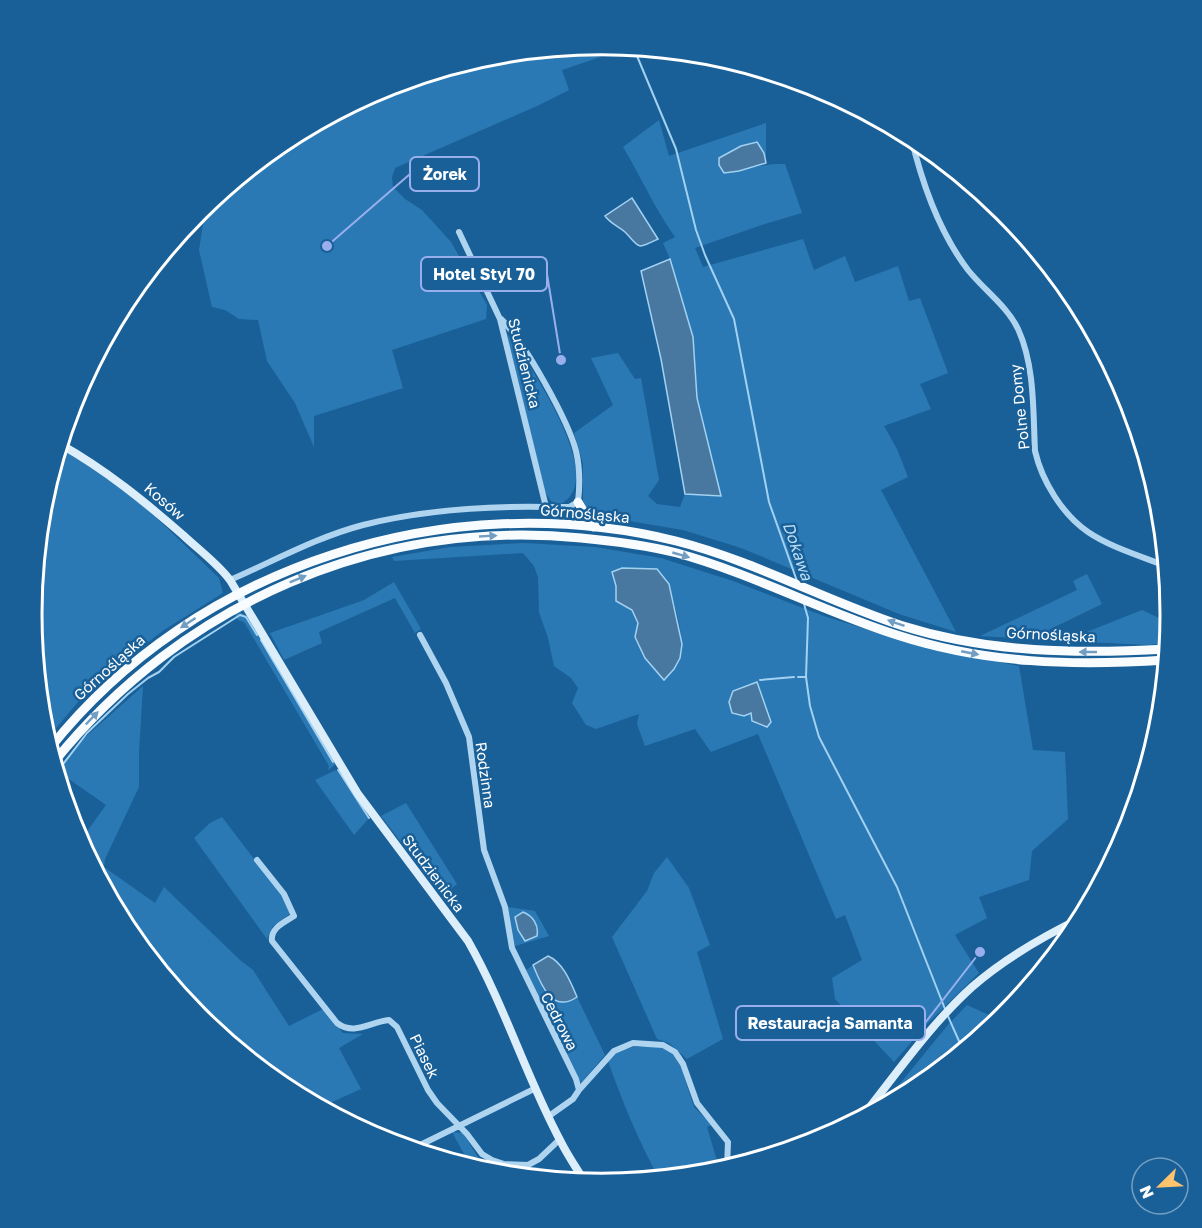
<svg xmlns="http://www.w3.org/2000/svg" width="1202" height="1228" font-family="'Golos Text',sans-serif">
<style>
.green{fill:#2a79b4;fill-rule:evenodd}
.water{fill:#48789f;stroke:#a2d1f2;stroke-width:1.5}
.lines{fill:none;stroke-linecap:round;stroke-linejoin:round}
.stream{stroke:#a2d1f2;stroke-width:2}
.street{stroke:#afd4f0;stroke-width:6}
.secondary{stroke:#ddeefb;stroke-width:8}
.primary{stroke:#f8fcff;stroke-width:9}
.oneway{fill:#739ec1}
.labels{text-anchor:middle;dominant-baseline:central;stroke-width:5;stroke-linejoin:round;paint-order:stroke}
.street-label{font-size:15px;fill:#fff;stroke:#1a6098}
.water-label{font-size:16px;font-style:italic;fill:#bbdef7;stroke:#1a6098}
.rim{fill:none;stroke:#fff;stroke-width:3}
.leader{fill:none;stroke:#99afed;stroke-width:2}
.callout-dot{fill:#99afed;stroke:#1a6098;stroke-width:2}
.callout{fill:#1a6098;stroke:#99afed;stroke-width:2}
.callout-label{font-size:16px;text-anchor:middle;font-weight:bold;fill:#fff}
</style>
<rect width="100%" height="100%" fill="#1a6098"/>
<path class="green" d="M601,45L630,47L562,70L569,90L537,106L395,168L392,177L393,187L405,199L422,210L451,242L487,305L486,319L392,350L403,388L314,416V447L295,403L267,361L258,320L239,319L225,310L212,307L199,250L206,205L285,140L383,88L490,55Z
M659,120L669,156L766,123V159L764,153L735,149L719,158V165L724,173C747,170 763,163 785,164L802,213L768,223L695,248L703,267L803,239L814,270L845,256L855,282L898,266L909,301L920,298L948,373L920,384L931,409L884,426L897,449L908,477L881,490L956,632L899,614L741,548L683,530L629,521L595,518L583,502V464L574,433L613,405L591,358L618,353L635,379L641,378L659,480L648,496L657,504L680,507L685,494L720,496L697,398L693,337L670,259L663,243L675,237C655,209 641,177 623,147Z
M506,332C526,359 611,481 560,504L551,501L545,492Z
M59,448L114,477L219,578L223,593L164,630L93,684L47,739L42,725L32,617L36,610L40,594L34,591L43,503Z
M524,543L595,547L661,558L733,581L824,616L929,649L1019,666L1033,750L1065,752L1068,819L1032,851L1029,880L979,897L987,918L955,935L979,973L928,1023L894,1062L835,999L832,978L862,960L845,915L836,919L758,734L711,752L695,729L645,746L637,724L639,714L596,729L586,725L572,703L578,688L571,678L554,666L548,638L539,612L538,577L534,566L523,553L394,561L392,557L450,547ZM669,584C678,622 693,648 664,680L645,658L635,637L638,623L632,610L616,601V586Z
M1087,574L1102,604L1030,639L980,636L1077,590L1073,581Z
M394,582L421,629L415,633L395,598L319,632L322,643L284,660L270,633L364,600Z
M1142,610L1170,623L1168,643L1149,645L1064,641Z
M240,612L248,617L336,764L328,770L329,766L244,622L238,620L235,614Z
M143,686L139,752V787L105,859L104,867L155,903L164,887L241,961L253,970L289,1026L323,1009L343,1033L363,1034L339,1048L361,1089L321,1107L284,1087L220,1035L203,1008L195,1013L127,930L80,841L106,805L56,770L82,740Z
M336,770L369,818L354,835L315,780Z
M406,803L457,884L442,896L381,816Z
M222,817L287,902L291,913L273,926L267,939L194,838L210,823Z
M667,857L689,888L710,945L697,952L723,1039L687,1059L669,1043L657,1039L612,937L647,891L654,873Z
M508,907L535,911L549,936L515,946Z
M533,965L544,991L571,1001L577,997L605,1055L581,1083L525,971Z
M967,1005L1000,1020L917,1088L887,1104L885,1102L947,1026Z
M633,1047H661L671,1052L681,1067L694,1107L712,1125L707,1127L717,1161L674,1176L659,1178C638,1140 622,1101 608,1061L616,1052Z
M452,1132L463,1133L479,1159L500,1167H540L523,1176L490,1172L471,1167Z"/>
<path class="water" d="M757,142L764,153L766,163L739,171L724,173L719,165V158L741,146Z
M632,198L658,239C635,250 641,248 625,232C618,226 611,224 605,216Z
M670,259L693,337L697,398L721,496L685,494L661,359L641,271Z
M622,568L657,569L669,584L682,644L680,658L674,669L664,680L645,658L635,637L638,623L632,610L616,601V586L612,572Z
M757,682L771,722L767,727L752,721L751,713L744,716L732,713L729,702L733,691Z
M523,912C533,916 539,925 537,936L525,941L518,930L515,917Z
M548,956C563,962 571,983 577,997C552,1014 541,985 533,965Z"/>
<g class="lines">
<path class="stream" d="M638,48L637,56L676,149L696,230L705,255L734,319L769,502L797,581
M804,604L808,618L806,677L810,706L819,737L897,887L945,1009
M261,640L333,762
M798,677H806
M760,680L794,677
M338,770L369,818
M57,772L87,733L128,694L148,678L159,672L174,657L240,615L246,617L257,635
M947,1014L963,1050"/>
<path class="street" d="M911,137C922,183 939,232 968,270C984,290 1007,306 1018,329C1035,366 1033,412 1035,451C1042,481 1062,514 1088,532C1110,547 1140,556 1166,566
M501,319C524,341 568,420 576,451C580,468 580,485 578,502L569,507H546
M230,580C274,561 317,537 363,525C423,510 484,506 546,507L500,319L459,232
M420,635L446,683L469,737L484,850L505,907L512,948L576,1079L579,1090L573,1099L549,1116
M257,860L284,894L294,916C285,922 270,928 272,941L337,1023C354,1036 370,1022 389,1020L397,1027L428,1090L437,1103L467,1134L482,1154L492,1160L504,1164L528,1165L539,1159L559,1140
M579,1090L614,1051L633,1043L663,1045L675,1052L683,1064L697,1103L728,1142L727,1168
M412,1149L536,1088"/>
<path class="secondary" d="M60,444C106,470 144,501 183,535C199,550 217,563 230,580L358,794L468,941C505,1006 526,1077 561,1142C568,1156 577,1169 585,1182
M862,1117C897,1073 930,1025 972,987C1005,958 1042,937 1081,918"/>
<path class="primary" d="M578,502L593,527
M50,748C196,564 449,485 676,541C755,561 826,601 903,626C989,653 1078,654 1167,649
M54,762C182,603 377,518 581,538C613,541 645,545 677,553C753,574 822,611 897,635C986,664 1074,666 1166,660"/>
</g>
<defs><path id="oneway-solid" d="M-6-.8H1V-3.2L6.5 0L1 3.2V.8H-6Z" transform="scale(1.5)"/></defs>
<g class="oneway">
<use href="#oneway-solid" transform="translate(488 536) rotate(-3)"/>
<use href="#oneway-solid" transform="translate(681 555) rotate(16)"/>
<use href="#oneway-solid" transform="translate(298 579) rotate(-22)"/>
<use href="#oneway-solid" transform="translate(188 623) rotate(147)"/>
<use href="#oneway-solid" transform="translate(896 623) rotate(-161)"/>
<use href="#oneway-solid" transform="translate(1088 652) rotate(180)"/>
<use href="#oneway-solid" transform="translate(970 653) rotate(11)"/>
<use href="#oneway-solid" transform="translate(92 718) rotate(-46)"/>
</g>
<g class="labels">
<g class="street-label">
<text transform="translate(525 363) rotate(76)">Studzienicka</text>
<text transform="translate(1019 407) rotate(-96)">Polne Domy</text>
<text transform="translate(165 501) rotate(41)">Kosów</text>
<text transform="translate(585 513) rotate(5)">Górnośląska</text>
<text transform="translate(1051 634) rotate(3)">Górnośląska</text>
<text transform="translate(109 667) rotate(-42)">Górnośląska</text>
<text transform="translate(486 775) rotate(82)">Rodzinna</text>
<text transform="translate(434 873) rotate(53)">Studzienicka</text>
<text transform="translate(560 1021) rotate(63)">Cedrowa</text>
<text transform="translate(425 1056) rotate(64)">Piasek</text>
</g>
<g class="water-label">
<text transform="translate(798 551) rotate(71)">Dokawa</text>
</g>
</g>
<path d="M0 0H1202V1228H0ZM42 614a559 559 0 1 1 1118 0a559 559 0 1 1-1118 0Z" fill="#1a6098" fill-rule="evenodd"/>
<path class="rim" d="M42 614a559 559 0 1 1 1118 0a559 559 0 1 1-1118 0Z"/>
<path class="leader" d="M327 246L410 174M561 360L547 274M980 952L925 1023"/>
<g class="callout-dot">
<circle cx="327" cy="246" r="6"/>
<circle cx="561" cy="360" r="6"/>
<circle cx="980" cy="952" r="6"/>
</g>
<g class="callout">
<rect x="410" y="157" width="69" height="34" rx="6"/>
<rect x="421" y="257" width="126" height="34" rx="6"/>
<rect x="736" y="1006" width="189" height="34" rx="6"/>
</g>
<g class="callout-label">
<text x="445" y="180">Żorek</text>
<text x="484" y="280">Hotel Styl 70</text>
<text x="830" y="1029">Restauracja Samanta</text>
</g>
<g transform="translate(1160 1186) rotate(246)"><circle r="28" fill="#1a6098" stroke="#76a0c1" stroke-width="1.5"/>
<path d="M0-4.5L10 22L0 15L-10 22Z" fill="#ffc36e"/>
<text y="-9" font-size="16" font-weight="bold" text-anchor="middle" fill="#ffffff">N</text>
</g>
</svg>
